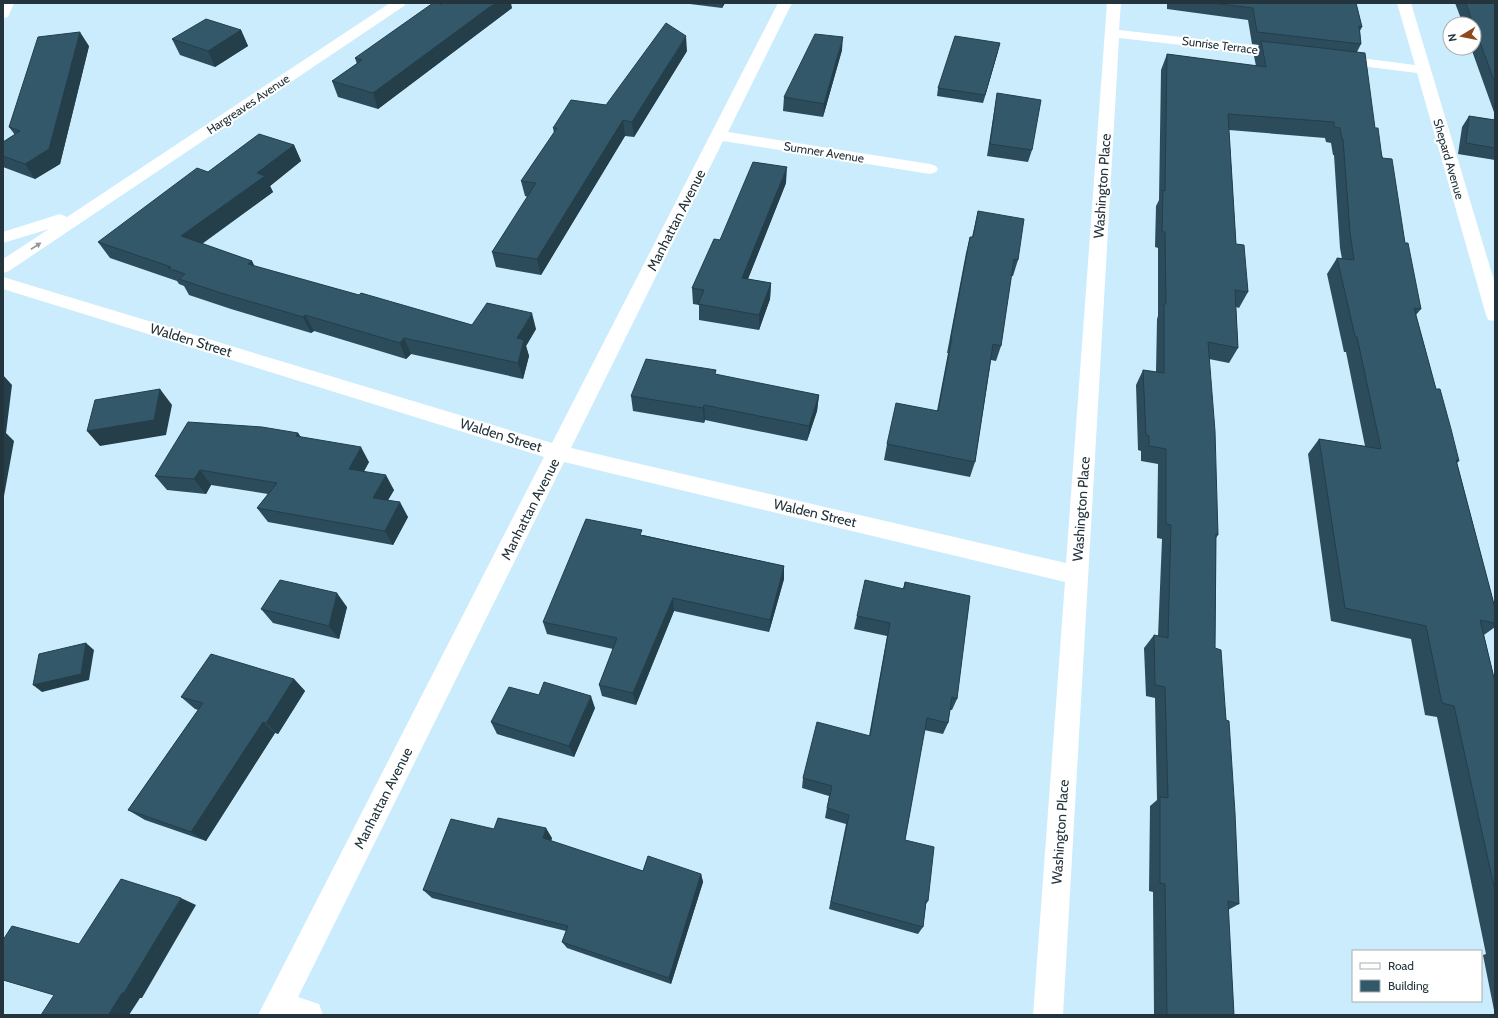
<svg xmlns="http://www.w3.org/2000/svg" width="1498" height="1018" font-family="Cabin,sans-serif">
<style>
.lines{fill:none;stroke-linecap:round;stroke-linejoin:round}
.minor{fill:#fff;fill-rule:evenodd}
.wall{fill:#2c4c5b}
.shaded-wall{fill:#243e4a}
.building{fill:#33586a;stroke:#243e4a}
.oneway{fill:#919a9e}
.labels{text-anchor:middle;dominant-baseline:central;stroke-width:4;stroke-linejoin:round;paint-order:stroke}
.far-street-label{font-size:12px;fill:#23343c;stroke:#fff}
.street-label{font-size:14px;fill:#23343c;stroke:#fff}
</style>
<rect width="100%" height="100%" fill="#cbecfd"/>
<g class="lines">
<path class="minor" d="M3,3H14L8,17L3,18Z
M390,3H406L404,6L9,271L3,273V259L49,229L3,243V232L60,214L67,217Z
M778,3H792L728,132L930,164L936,166L938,169L936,172L930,174L723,141L571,448L1066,563L1107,3H1121L1119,30L1287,49L1292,50L1294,53L1292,56L1287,57L1119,38L1063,1015H1033L1065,582L564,462L298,997L319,1004L323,1015H258L544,457L3,289V277L552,443Z
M1397,3H1411L1495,284V321L1488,320L1486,315L1417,73L1337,63L1332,62L1330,59L1332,56L1337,55L1415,65Z"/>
</g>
<path class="wall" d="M690,3H725L722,8L690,4Z
M1167,3H1356L1362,27L1360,31L1361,44L1357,52L1375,128L1405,243L1421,309L1416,315L1436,389L1459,461L1457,463L1495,608V627L1484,635L1495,682V1015L1483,955L1486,954L1437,717L1425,715L1411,639L1331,621L1308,454L1319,439L1365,446L1346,352H1344L1327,274L1337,258L1342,259L1340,248L1334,155H1333L1331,143L1326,142L1325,138L1229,130L1236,244L1248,292L1239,308L1236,307L1238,348L1229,363L1209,359L1218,535L1216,538L1215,648L1226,720L1239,904L1228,910L1234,1015H1154L1153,892L1149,891L1150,806L1157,800L1155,698L1146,696L1144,648L1154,635L1158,636L1162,539L1157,538L1158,464L1141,461V451L1138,450L1136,385L1143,370L1156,372L1157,319L1158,316V248L1155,247L1156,206L1159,200L1161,70L1167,54L1256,66L1254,56L1259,45L1252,44L1248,20L1167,9Z
M1455,3H1495V115L1471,48H1474V24H1463Z
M444,5L512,8L378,109L338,97L332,81L357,64L355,58Z
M241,30L248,46L215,67L180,55L172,39Z
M89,46L60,164L35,179L3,167V142L15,135L9,127Z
M842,50L823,117L783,111L784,97Z
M687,51L634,137L625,136L541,275L496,267L492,252L528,197L525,196L521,181L554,133L553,128L606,105Z
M998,51L983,103L937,96L938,88Z
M997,93L1032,150L1028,162L987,156L995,106Z
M1469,116L1495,120V160L1458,154L1462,127Z
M294,145L301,161L270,186L273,192L202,244L252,261L254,266L359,295L472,325L536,329L526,346L529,356L523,379L411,354L406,359L314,331L311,333L231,309L189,295L184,286L179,284L177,281L110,258L98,242L208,172Z
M786,183L748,279L771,283L770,299L759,330L699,320V305L693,304L692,288L720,240Z
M978,211L1018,260L1013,276H1011L1001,346L996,361L991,360L975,462L970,477L884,460L887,444L937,411L948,353H947L966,253L970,237H972Z
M716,375L819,395L817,411L807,441L705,420L704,423L633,411L631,396Z
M298,433L301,437L369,462L364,471L394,490L388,500L408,517L393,545L268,522L257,508L268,494L211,485L206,494L167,490L155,476Z
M643,535L784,566V579L769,632L674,611L636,705L602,696L599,685L613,649L547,634L543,622Z
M905,582L957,699L952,710H950L948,723L943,734L924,730L905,840L928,901L926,904L923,927L918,934L829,909L846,824L825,818L829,796L802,788L803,778L869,736L887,636L854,629L857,616L903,588Z
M347,607L339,639L273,623L261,609Z
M294,679L305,691L278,734L275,733L206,841L145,820L128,810L198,710L195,709L181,697Z
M595,708L574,757L497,734L491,722Z
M494,829L552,838L551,841L643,871L701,874L703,882L671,984L567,948L562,942L566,931L432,898L423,890Z"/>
<path class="shaded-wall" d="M495,3H511L512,8L378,109L373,93Z
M722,3H725L722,8Z
M241,30L248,46L215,67L208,51Z
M80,32L89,46L60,164L35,179L25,164Z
M686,36L687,51L634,137L632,122Z
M843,37L842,50L823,117L824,104Z
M1000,43L998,51L983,103L985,95Z
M623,120L625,136L541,275L537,259Z
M294,145L301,161L270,186L273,192L190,252L181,236L257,173Z
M787,167L786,183L742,294V278Z
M252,261L260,277L248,264Z
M771,283L770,299L759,330V315Z
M532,313L536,329L526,346L529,356L523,379L518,363L517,338Z
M305,315L314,331L311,333L303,317Z
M404,338L411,354L406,359L400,343Z
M3,375L12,385L6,433L14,441L4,496H3Z
M160,389L172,405L166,435L100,446L87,431Z
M819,395L817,411L807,441L809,426Z
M704,405L705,420L704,423L703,408Z
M298,433L307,448L296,436Z
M361,447L369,462L357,484L349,469Z
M200,470L211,485L206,494L194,479Z
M386,475L394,490L381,512L373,498Z
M400,502L408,517L393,545L385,531Z
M784,566V579L769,632L770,620Z
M337,593L347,607L339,639L329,626Z
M673,598L674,611L636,705L633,693Z
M86,643L94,650L89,680L42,692L33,685Z
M294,679L305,691L278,734L266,723Z
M591,696L595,708L574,757L569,746Z
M263,722L275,733L206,841L191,832Z
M546,828L552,838L548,848L543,838Z
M701,874L703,882L671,984L669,978Z
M181,898L196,905L142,998H140L129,1015H108Z"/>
<path class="building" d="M433,3H437L444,5L447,3H495L373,93L332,81L362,60L355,58Z
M1212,3H1356L1362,27L1359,26L1361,44L1257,32L1253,8Z
M1466,3H1495V83L1474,26V24H1473Z
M206,19L241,30L208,51L172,39Z
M666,23L686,36L632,122L623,120L537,259L492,252L536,183L521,181L557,128H553L571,100L606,105Z
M80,32L49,149L25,164L3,156V142L20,131L9,127L38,37Z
M815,34L843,37L824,104L784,97Z
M955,36L1000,43L985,95L938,88Z
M1261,41L1365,53L1375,128H1378L1382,158L1392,159L1405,243H1408L1421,309L1414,308L1436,389H1440L1451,429L1459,461L1456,460L1495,608V623L1480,620L1495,682V891L1454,706L1442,703L1426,626L1345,608L1319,439L1381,449L1357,337L1355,336L1337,258L1354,260L1350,232L1343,139H1342L1340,128L1334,127V122L1228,114L1236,244L1244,245L1248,292L1235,290L1238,348L1208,342L1215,431L1218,535L1216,534L1215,648L1221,650L1226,720L1229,721L1235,813L1239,904L1228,901L1234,1015H1167L1165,884L1160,883V797L1168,798L1165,687L1155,685L1154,635L1168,638L1171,525L1166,524V449L1149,446V436L1146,435L1143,370L1164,373V304H1166L1165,232H1162L1163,190L1165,191L1167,54L1266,67Z
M997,93L1041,100L1032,150L990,144Z
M1469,116L1495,120V148L1466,143Z
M259,134L294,145L257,173L265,176L181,236L252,261L248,264L359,295L361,293L472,325L487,303L532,313L517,338L524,340L518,363L404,338L400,343L305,315L303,317L221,293L179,279L185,274L168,268L171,267L98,242L197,168L208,172Z
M753,162L787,167L742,278L771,283L759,315L698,304L704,290L692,288L714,239L720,240Z
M978,211L1024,219L1018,260L1014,259L1001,346L993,344L975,462L887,444L896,403L938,411L952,337H951L970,237H973Z
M646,359L716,370L715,374L819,395L809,426L704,405L703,408L631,396Z
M160,389L154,420L87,431L95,400Z
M188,422L262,427L298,433L296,436L361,447L349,469L386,475L373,498L400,502L385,531L257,508L277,483L200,470L194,479L155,476Z
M586,519L642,530L640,535L784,566L770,620L673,598L633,693L599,685L617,638L543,622Z
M280,580L337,593L329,626L261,609Z
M865,580L904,589L905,582L970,596L957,699L952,697L948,723L927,718L905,840L934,847L928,901H926L923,927L831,902L849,815L827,808L832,786L803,778L817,722L870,736L890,623L857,616Z
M86,643L81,674L33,685L39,654Z
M211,654L294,679L266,723L263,722L191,832L128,810L203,703L181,697Z
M544,682L591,696L569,746L491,722L509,687L539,695Z
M498,818L546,828L543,838L643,871L648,856L701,874L669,978L562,942L568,926L423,890L451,819L494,829Z
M121,879L181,898L124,993H122L108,1015H41L54,995L3,980V940L12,926L79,944Z"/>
<defs><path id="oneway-solid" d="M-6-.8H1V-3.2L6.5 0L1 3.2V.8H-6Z"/></defs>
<use class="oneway" href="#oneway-solid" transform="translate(36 246) rotate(-33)"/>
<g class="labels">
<g class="far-street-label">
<text transform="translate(1220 45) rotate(7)">Sunrise Terrace</text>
<text transform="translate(248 104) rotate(-34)">Hargreaves Avenue</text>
<text transform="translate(824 152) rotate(9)">Sumner Avenue</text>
<text transform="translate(1449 159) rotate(74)">Shepard Avenue</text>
</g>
<g class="street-label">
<text transform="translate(1102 186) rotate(-86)">Washington Place</text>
<text transform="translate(676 220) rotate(-63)">Manhattan Avenue</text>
<text transform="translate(191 340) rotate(17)">Walden Street</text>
<text transform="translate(501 435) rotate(17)">Walden Street</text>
<text transform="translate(530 509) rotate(-63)">Manhattan Avenue</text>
<text transform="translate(1081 509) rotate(-86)">Washington Place</text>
<text transform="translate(815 513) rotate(13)">Walden Street</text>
<text transform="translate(383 798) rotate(-63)">Manhattan Avenue</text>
<text transform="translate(1060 832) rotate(-86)">Washington Place</text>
</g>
</g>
<rect width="1498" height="1018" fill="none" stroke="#23343c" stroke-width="8"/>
<rect x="1352" y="950" width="130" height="52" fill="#ffffff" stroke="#a7aeb1"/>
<rect x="1360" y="963" width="20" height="6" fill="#ffffff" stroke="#a7aeb1"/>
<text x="1388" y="970" font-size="12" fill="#23343c">Road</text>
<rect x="1360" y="980" width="20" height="12" fill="#33586a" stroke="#a7aeb1"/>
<text x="1388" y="990" font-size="12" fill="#23343c">Building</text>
<g transform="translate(1462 36) rotate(260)"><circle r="19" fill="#ffffff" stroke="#a7aeb1"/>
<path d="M0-3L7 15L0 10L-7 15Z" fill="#8e4a1e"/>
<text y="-6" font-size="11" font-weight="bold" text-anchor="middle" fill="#23343c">N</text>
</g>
</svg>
